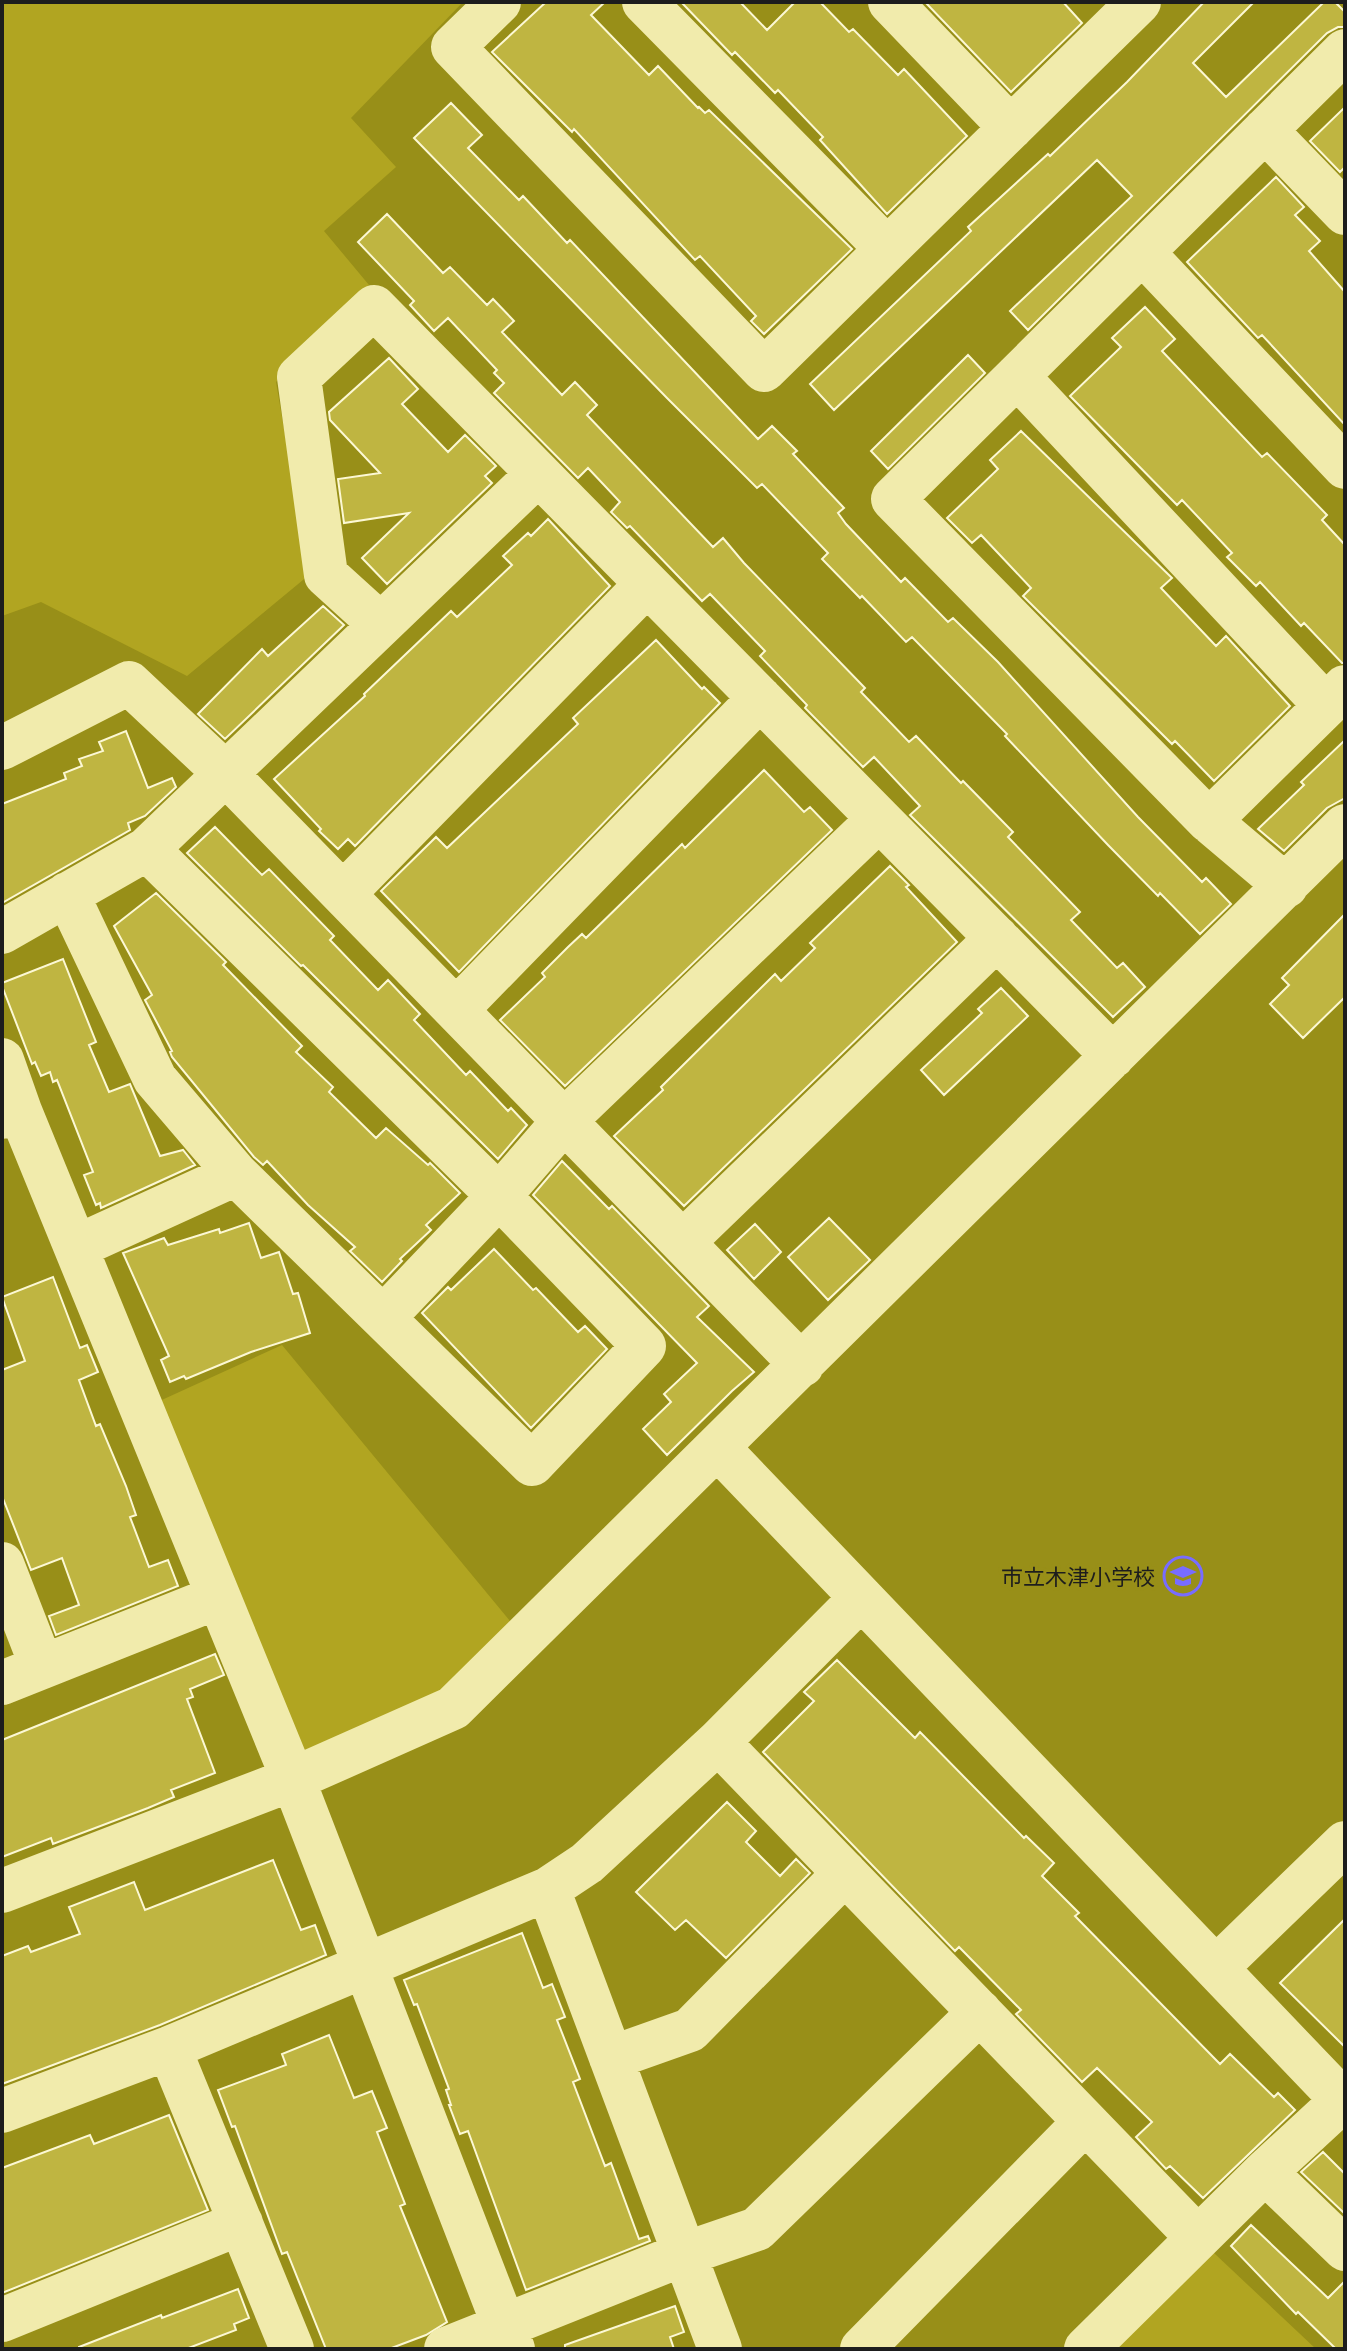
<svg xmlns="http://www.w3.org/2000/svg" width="1347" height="2351" font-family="Lato,'Noto Sans JP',sans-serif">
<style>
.green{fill:#b1a521}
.building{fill:#bfb541;stroke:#fcf8d4;stroke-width:2}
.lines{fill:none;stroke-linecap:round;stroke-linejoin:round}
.minor{stroke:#f1ebac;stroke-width:44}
.labels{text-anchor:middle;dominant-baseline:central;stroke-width:7;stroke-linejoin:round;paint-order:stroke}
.poi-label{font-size:22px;fill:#1d1d1d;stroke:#988f18;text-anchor:end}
</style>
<rect width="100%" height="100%" fill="#988f18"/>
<path class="green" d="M2,2H463L351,118L396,167L324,231L369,285L276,382L309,575L187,676L41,602L2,616Z
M282,1345L524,1638L453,1708L293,1779L142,1409Z
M1198,2238L1316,2349H1086Z"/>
<path class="building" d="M546,2H605L591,15L649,75L658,66L698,108L699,107L705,113L709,110L852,249L764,334L751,321L756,316L700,256L695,260L574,129L572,132L492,52Z
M681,2H740L767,30L795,2H820L849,32L853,29L898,75L904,69L967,136L887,214L820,140L823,137L778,90L775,93L735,52L732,55Z
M925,2H1063L1082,23L1011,92Z
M1204,2H1254L1193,63L1226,97L1324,2H1335L1345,12V27H1338L1327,33L1028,330L1010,311L1132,196L1097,160L834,410L810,384L971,231L968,227L1048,154L1050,156L1127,82Z
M451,103L482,135L468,148L519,200L523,196L567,243L570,240L758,439L772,426L797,451L793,454L844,508L838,513L846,524L901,582L905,578L948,622L953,618L998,662L1138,817L1202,882L1206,878L1231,904L1200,934L1160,893L1158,896L1108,845L1005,736L1007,734L912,637L906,642L862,596L860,598L822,559L828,553L762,484L757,488L667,398L414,138Z
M1345,107V167L1340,172L1310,141Z
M1276,177L1304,207L1295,215L1320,241L1309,251L1345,292V425L1262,335L1258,338L1187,262Z
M387,214L443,273L450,267L487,305L493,299L514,321L502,332L562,395L575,382L597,405L587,415L713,547L723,538L744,563L865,688L861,692L909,742L916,736L961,783L963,781L1013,832L1008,837L1080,912L1071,920L1117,968L1123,963L1145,987L1113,1017L910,815L920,806L874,757L863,767L805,708L807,705L760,656L765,651L710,594L702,601L630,526L627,528L611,512L620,502L588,468L578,478L502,401L494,393L504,383L494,373L497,370L448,318L434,331L410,305L414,301L358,242Z
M1145,307L1175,339L1162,351L1262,457L1267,453L1327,515L1322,520L1345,545V663H1342L1304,623L1301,626L1260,582L1256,586L1227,557L1232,553L1182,500L1177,505L1070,396L1121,347L1112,338Z
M968,355L985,373L888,469L871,451Z
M389,358L418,389L402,404L448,452L465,435L496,466L485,476L492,483L387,584L362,558L409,513L344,523L338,479L380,473L330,420L329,412Z
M1021,431L1172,578L1161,588L1216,646L1226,636L1290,706L1214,781L1175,741L1172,744L1023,596L1031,588L981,535L972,543L947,518L998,469L990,460Z
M548,519L610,586L355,846L348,839L338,849L319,831L321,829L274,779L365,696L364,694L451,611L457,617L512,565L503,556L528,533L531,536Z
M323,606L344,625L225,739L198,714L262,649L268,656Z
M656,640L702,689L704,687L720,703L459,972L381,891L436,837L447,848L578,724L573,718Z
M126,731L148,788L172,778L176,787L145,816L128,823L130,830L2,903V804L66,779L64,773L82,766L79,759L103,751L99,742Z
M1345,740V798L1327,808L1284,851L1258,829L1304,785L1301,782Z
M764,770L804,812L810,807L832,830L565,1086L500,1020L545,977L542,973L568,947L582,934L586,938L682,844L685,848Z
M215,827L262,875L269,869L334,936L330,940L378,990L388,980L420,1014L414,1020L466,1075L470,1071L508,1111L511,1108L527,1125L498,1159L303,965L301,966L187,853Z
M890,866L909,885L906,887L957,942L684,1206L614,1136L663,1090L661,1087L775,974L781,981L815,948L810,943Z
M156,893L226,962L223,965L302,1046L296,1052L333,1087L329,1092L376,1138L386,1128L428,1165L430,1163L460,1193L426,1225L431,1230L400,1259L402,1261L382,1282L350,1251L355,1247L308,1205L267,1161L263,1165L254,1157L172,1057L170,1052L172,1051L145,1000L152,995L114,926Z
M1345,914V997L1303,1038L1270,1004L1289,985L1282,978Z
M63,959L96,1042L89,1045L109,1092L130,1084L160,1156L183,1150L195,1165L101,1208L100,1203L96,1205L84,1175L93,1172L57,1080L53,1082L50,1072L41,1076L35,1062L32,1064L2,986V983Z
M1001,988L1028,1016L944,1095L921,1070L982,1013L978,1009Z
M562,1161L609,1209L612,1206L709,1306L697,1317L754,1372L732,1391L667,1455L643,1429L671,1402L664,1394L697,1363L533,1195Z
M829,1218L870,1260L828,1300L788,1257Z
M249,1223L261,1258L279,1252L293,1294L298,1293L310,1333L251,1352L186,1379L184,1376L170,1382L161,1360L169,1356L123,1253L164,1238L168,1245L219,1229L220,1233Z
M755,1224L781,1252L754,1279L727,1250Z
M494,1249L533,1290L536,1288L578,1332L585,1326L607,1349L531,1428L422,1313L448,1287L451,1290Z
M53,1277L80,1348L87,1345L98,1372L79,1380L96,1426L100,1424L126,1486L136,1515L130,1517L149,1567L168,1560L178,1586L56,1635L49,1616L79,1605L62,1558L31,1570L2,1496V1370L25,1361L2,1297Z
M215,1654L224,1675L190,1689L193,1697L187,1699L215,1773L171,1790L174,1797L148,1808L53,1844L51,1838L2,1857V1740Z
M837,1660L915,1738L920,1732L1024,1838L1026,1836L1054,1863L1042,1876L1079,1913L1075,1916L1220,2064L1230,2054L1274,2097L1278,2093L1295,2110L1203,2198L1170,2166L1166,2169L1136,2137L1152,2122L1097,2068L1082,2082L1016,2014L1021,2010L959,1947L955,1951L763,1752L814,1701L804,1692Z
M727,1802L756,1831L746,1842L780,1876L796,1859L810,1873L726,1958L686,1920L675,1930L636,1892Z
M273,1860L301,1930L315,1925L326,1955L160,2025L2,2084V1956L28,1946L31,1952L80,1934L69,1907L134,1882L145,1910Z
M1345,1919V2047L1280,1983Z
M522,1933L543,1988L552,1984L565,2017L557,2020L580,2079L573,2082L605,2166L611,2163L639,2239L648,2236L650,2241L526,2290L468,2131L460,2134L449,2105H451L446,2090L449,2089L417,2004L414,2005L404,1980Z
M329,2035L354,2098L372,2091L387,2128L377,2132L405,2204L400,2206L447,2322L426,2335L389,2349H326L287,2252L282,2254L235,2126L232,2127L218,2090L286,2065L282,2054Z
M169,2115L208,2210L2,2293V2168L90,2135L94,2144Z
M1323,2152L1345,2174V2214L1301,2172Z
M1251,2225L1328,2298L1345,2281V2349H1336L1298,2312L1296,2314L1231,2246Z
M238,2289L249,2318L234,2324L236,2330L186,2349H79V2347L161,2315L162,2318Z
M675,2306L684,2332L670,2337L674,2349H565V2345Z"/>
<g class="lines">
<path class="minor" d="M499,2L453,47L764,370L1139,2
M644,2L887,249
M890,2L1011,128
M1265,130L1345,213
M1142,252L1345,467
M1017,376L1326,706
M380,624L326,575L299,377L374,307L1113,1056
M2,748L129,683L225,773L802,1365
M1209,821L893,499L1345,51
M1286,886L1209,821L1345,687
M67,894L155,1079L236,1174L532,1464L644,1346L499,1196L147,849
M343,894L647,584
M2,932L147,849L538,474
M456,1010L760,698
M2,1060L20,1111
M2,1117L20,1111L293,1779L513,2349
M683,1242L997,938
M76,1247L236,1174
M383,1318L499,1196L564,1121L879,819
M718,1448L1345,2103
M2,1564L42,1667
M2,1683L218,1597
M718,1742L1198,2238
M548,1889L720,2349
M2,1891L293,1779L453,1708L1345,826
M1216,1968L1345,1843
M169,2048L292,2349
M611,2058L690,2030L845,1873
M2,2111L169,2048L548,1889L587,1863L718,1742L861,1598
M1265,2172L1345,2249
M2,2320L241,2223
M446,2349L684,2254L757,2229L980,2012
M862,2349L1085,2122
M1086,2349L1265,2172L1343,2100"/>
</g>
<defs>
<g id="school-ring" transform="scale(2)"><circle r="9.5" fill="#988f18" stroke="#786cff" stroke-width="1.5"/><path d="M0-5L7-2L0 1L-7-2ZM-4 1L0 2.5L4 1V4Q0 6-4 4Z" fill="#786cff"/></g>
</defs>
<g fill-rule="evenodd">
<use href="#school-ring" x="1183" y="1576"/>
</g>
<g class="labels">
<g class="poi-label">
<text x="1155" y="1576">市立木津小学校</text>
</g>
</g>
<rect width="1347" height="2351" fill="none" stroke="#1d1d1d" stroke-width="8"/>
</svg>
